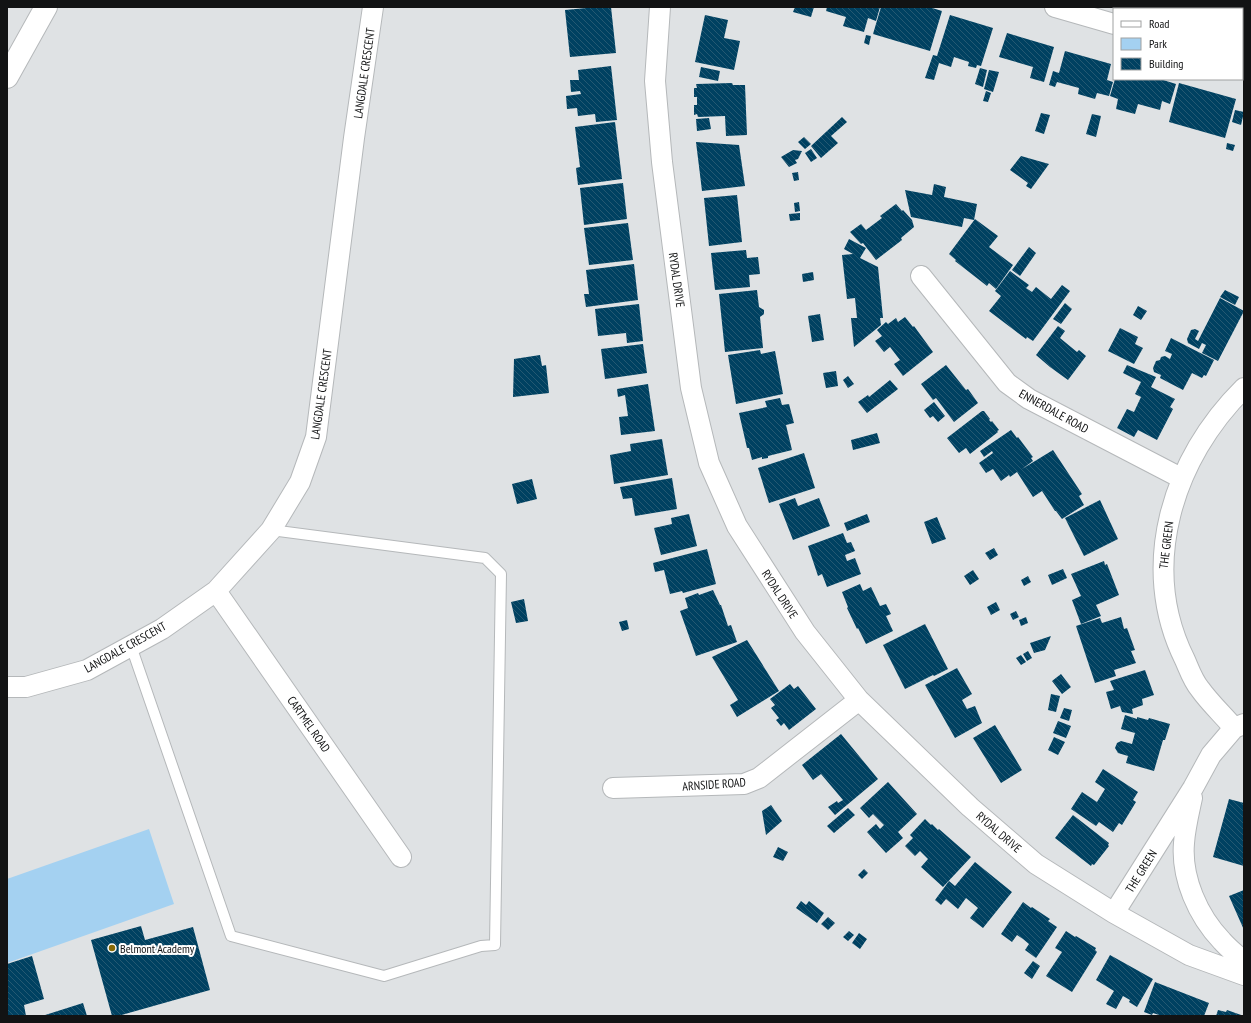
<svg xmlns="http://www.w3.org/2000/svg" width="1251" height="1023" font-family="'PT Sans Narrow',sans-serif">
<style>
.green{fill:#a4d1f1}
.building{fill:url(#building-back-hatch)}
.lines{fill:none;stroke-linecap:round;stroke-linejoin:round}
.lane-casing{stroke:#b5b8ba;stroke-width:12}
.street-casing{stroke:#b5b8ba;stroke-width:22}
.secondary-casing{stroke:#b5b8ba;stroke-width:24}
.lane{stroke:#fff;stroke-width:10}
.street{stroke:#fff;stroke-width:20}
.secondary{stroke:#fff;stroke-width:22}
.poi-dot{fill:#876a07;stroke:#fff;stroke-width:1.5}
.labels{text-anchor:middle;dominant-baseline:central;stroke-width:4;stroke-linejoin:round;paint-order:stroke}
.street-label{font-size:12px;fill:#121314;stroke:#fff}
.poi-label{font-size:12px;fill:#121314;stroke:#fff;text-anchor:start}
</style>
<defs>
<pattern id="building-back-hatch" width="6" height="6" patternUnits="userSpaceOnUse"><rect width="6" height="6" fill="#004161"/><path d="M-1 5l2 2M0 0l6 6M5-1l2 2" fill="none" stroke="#255972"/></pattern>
</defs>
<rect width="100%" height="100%" fill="#dfe2e4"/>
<path class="green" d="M149,829L174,904L7,963V879Z"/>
<path class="building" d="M597,7H611L616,53L570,57L565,10Z
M795,7H814L811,17L793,12Z
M827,7H880L876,21L868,18L864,32L843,26L846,17L826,11Z
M881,7H929L942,11L930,51L873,34Z
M1205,7H1244V23L1242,22V9H1204Z
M705,15L728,20L724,38L740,41L734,70L695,62Z
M950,15L993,28L981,66L977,65L976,68L968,66L969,62L954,57L951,67L939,63L934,80L925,78L933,55L937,56Z
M1007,33L1054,47L1044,82L1030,78L1033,67L999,57Z
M866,35L871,36L869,45L864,43Z
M1065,51L1111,64L1107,80L1113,82L1109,96L1097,93L1095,99L1078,94L1079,88L1057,82L1055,87L1049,85L1053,71L1059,73Z
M611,66L617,120L596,122L595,114L578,116L577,108L567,109L566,96L581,94L580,91L571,92L570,80H579L578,70Z
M701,67L720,71L718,81L699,77Z
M980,68L987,70L983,87L975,84Z
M989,70L999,72L993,92L984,89Z
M1115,79H1160L1176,84L1170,104L1162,101L1160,110L1138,104L1135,114L1116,109L1118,99L1110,96Z
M732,83L733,85H745L747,135L726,136L725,116L698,117L697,114L694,115V105H697V97H694V88H697L696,84Z
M1179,83L1236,99L1225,138L1169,122Z
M986,91L991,93L988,102L983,101Z
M1235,110L1244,112L1241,125L1232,122Z
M1041,113L1050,115L1044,134L1035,131Z
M1092,114L1101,116L1096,137L1086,134Z
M842,117L847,122L831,136L838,143L821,158L811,146Z
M709,118L711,129L697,131L696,119Z
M615,122L622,179L578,185L576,168L580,167L575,127Z
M804,137L811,144L805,149L798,142Z
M696,142L739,145L745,186L702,191Z
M1227,143L1235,145L1233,151L1226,149Z
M811,149L817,158L811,162L805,153Z
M793,150L802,151L798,159L795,160L797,163L789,167L781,157Z
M1021,156L1049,164L1031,189L1026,186L1028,183L1010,170Z
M798,172L799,180L794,181L792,173Z
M623,183L627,219L584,225L580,188Z
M934,184L946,187L944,197L977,204L974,220L964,218L962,227L911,217L905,190L932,195Z
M737,195L742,242L709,246L704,198Z
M799,202L800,211L795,212L794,203Z
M896,204L902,211L903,210L912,220L914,227L901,238L902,240L876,260L863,243L861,244L850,232L861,224L866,230L882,218L880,216Z
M800,213V220L790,221L789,214Z
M975,219L998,236L989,247L1013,265L996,289L989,283L987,286L955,261L956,260L949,254Z
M628,223L633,260L589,265L584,228Z
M849,239L866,248L860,258L878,267L883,318H880L881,325L854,347L851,318H857L855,298L847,299L842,255L853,254L844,249Z
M1029,247L1036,253L1020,276L1012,270Z
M746,250L747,258L758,257L760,274L749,275L750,287L715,290L711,253Z
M634,264L638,300L586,307L584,294H589L586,270Z
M1010,271L1029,285L1026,288L1032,292L1036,287L1051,299L1062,285L1070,291L1033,341L1027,337L1026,339L989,311L1001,296L995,291Z
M813,272L814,280L803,282L802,274Z
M757,290L759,307L764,310V314L760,317L763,348L725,352L719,294Z
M1225,290L1239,297L1235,305L1220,297Z
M1220,298L1244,311L1218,361L1202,353L1206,345L1202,343L1199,349L1188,343L1187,339L1191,330L1195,329L1199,331L1195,339L1198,341Z
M1065,303L1072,309L1061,324L1053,319Z
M639,304L643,341L627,343L626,333L598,336L595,309Z
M1138,306L1147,311L1141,320L1133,315Z
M820,314L824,340L812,342L808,316Z
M905,317L913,327L914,326L933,352L903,376L894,364L900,360L890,347L884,352L875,341L882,336L877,330L886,322L888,324L896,318L898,322Z
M1058,326L1065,331L1060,338L1077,352L1079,350L1086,356L1068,380L1050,367L1036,355Z
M1120,328L1138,337L1135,344L1143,348L1134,364L1108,351Z
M1171,338L1214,360L1206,376L1204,375L1202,378L1192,373L1183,390L1160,378L1161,375L1154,372L1153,368L1156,361L1160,360L1161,357L1165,356L1170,359L1172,354L1165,351Z
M643,344L647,373L605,379L601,349Z
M760,350L761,354L775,351L783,394L736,404L728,355Z
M540,355L542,366L546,365L549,393L513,397L514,359Z
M946,365L966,390L968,389L978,403L954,422L936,398L933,400L921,384Z
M1127,365L1156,377L1151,387L1175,399L1170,407L1173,409L1157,440L1138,430L1134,437L1117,428L1127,409L1134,412L1141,397L1135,394L1141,382L1123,373Z
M836,371L838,386L826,388L823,373Z
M848,376L854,384L848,388L843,380Z
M890,380L898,389L867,413L858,402L868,395L869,397Z
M648,384L655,431L621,435L619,417L628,416L625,395L618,397L617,389Z
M780,398L782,405L789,404L794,423L786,425L792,450L768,456V458L762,459V457L752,460L749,448H747L739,413L767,407L765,401Z
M934,402L945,416L938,422L933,416L930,418L924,410Z
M982,411H984L990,419L989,420L991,422L992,421L999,430L997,431L998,432L970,454L966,448L959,453L947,438Z
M1011,430L1017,438L1018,437L1033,457L1031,458L1033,461L1022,469L1053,450L1082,494L1079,496L1084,505L1062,519L1056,511H1055L1042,491L1033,497L1017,472L1010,477L1009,475L1001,481L993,469L986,473L979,463L993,453L992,451L984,457L980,451Z
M877,433L880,443L853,450L851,440Z
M662,439L668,475L614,484L610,455L631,451L630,444Z
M804,453L815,488L769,503L758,468Z
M672,478L677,509L635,516L632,498L623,499L620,487Z
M532,479L537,499L517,504L512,484Z
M795,498L798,506L819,498L830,526L793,540L779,504Z
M1100,500L1118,539L1084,556L1065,518Z
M689,514L697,546L661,555L654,528L672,524L671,518Z
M867,514L870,522L847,531L844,523Z
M937,517L946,539L932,544L924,522Z
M843,533L847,543L851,542L855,551L845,555L847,561L855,558L861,574L827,587L822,574L818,576L808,546Z
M994,548L998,555L990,560L985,553Z
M707,549L716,584L683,593L682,591L670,594L664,570L655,572L653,563Z
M1104,561L1105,565L1107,564L1119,595L1096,605L1101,616L1081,624L1072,600L1081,596L1071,574Z
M1063,569L1067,578L1052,585L1048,575Z
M973,570L979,579L970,585L964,576Z
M1028,576L1031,582L1024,586L1021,580Z
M860,584L863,591L871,587L880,606L886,604L891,614L886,616L893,631L866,644L858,628L857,629L847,608L848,607L842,592Z
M713,590L720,605H721L728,626L731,625L737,642L696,656L680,611L688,608L685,598L698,593L699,595Z
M524,599L528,621L516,623L511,602Z
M996,602L1000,610L991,615L987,607Z
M1016,611L1019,617L1013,620L1010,614Z
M1026,617L1028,623L1021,626L1019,620Z
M1121,617L1124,629L1127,628L1135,650L1131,651L1136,663L1114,670L1116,676L1095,683L1076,626L1100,618L1102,623Z
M627,620L629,629L622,631L619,622Z
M925,624L948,669L934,676L933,675L905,689L883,645Z
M1051,636L1045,650L1034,653L1030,643Z
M747,640L779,691L737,717L730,705L738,700L712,657Z
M1028,651L1032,658L1027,661L1023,654Z
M1021,655L1026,662L1021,665L1016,658Z
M957,668L972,694L962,700L967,709L975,706L982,723L955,738L925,685Z
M1145,670L1154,695L1142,699L1143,705L1132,709L1133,714L1122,712L1120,706L1111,709L1106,692L1114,690L1110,681Z
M1061,674L1071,687L1062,694L1052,681Z
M790,684L794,689L798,686L816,709L789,730L784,723L781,726L776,720L779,718L771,708L775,705L770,699Z
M1051,694L1060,696L1056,712L1048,710Z
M1064,708L1072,710L1069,721L1060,718Z
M1125,715L1137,719V717L1148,720L1149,718L1170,724L1165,740H1163L1154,771L1126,763L1128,756L1118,753L1115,748L1117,743L1121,741L1132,744L1135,733L1121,729Z
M1058,721L1071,726L1066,738L1053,733Z
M995,725L1022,770L1001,783L973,738Z
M841,734L878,779L835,815L828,807L837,801L838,803L843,800L821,774L813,780L802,765Z
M1054,737L1065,742L1058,755L1048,750Z
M1103,769L1138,792L1133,800L1136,802L1122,825L1119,823L1113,832L1099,822L1096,826L1071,809L1082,792L1097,802L1105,789L1095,782Z
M888,782L917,814L898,832L903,838L886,853L867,832L876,824L880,829L884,825L873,814L869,818L860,808Z
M1229,799L1244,803V866L1213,857Z
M771,805L782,821L766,835L762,811Z
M848,808L855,815L834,833L827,826Z
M1073,815L1109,843L1108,845L1109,846L1094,865L1092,864L1091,866L1055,838Z
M925,819L931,825L932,824L938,830L939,829L971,857L943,887L921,867L928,859L920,851L915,856L905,846L913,838L910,835Z
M778,847L788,852L783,861L773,857Z
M975,862L1012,892L983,928L970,918L978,908L966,898L958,909L946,899L941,905L935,900L949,881L955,886Z
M864,869L868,873L862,879L858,875Z
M1244,890V930L1229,896Z
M801,901L806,905L809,901L824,913L817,923L796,908Z
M1023,902L1031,908L1032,907L1050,919L1048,921L1057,927L1036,958L1025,950L1029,944L1023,939L1017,935L1012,942L1001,934Z
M828,917L835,923L828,930L821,924Z
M141,926L145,940L193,927L210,990L118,1016H112L91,940Z
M849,931L854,935L848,941L843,937Z
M1066,931L1075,937L1076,936L1096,948L1095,950L1097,952L1072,992L1046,976L1062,952L1055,948Z
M859,933L867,939L860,949L852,943Z
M1110,955L1153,979L1137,1007L1129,1002L1130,1000L1123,996L1116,1009L1106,1004L1114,991L1096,980Z
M32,956L44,999L24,1005L26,1016H7V964Z
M1033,961L1040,966L1032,979L1024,973Z
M1155,982L1209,1003L1204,1016H1162L1153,1013L1152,1015L1144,1012Z
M83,1003L87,1016H42Z
M1218,1010L1226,1012L1227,1010L1244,1016H1216Z"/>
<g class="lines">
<g class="lane-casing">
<path id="lane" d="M1199,9V7
M131,646L231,936L384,976L481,946L495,945L501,574L485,558L271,530"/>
</g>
<g class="street-casing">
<path id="street" d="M660,7L655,81L662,162L691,388L709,463L737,526L805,632L859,700L970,807L1036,864L1114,913L1189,955L1244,975
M1055,7L1114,24
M1242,63H1244
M921,276L1007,383L1029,399L1181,478
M216,591L401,857
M7,687H26L87,670L162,629L216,591L271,530L300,482L316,437L354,138L373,7
M1234,728C1223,715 1210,703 1200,689C1193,681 1189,669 1185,660C1138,566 1173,458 1244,388
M613,788L744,784L759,778L859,700
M1192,798C1189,812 1185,828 1184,843C1181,878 1198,916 1222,941C1229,949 1237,955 1244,962
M1114,913L1193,788L1211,755L1234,728L1244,724"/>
</g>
<g class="secondary-casing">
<path id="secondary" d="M7,77L46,7"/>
</g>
<use href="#lane" class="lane"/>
<use href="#street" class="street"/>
<use href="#secondary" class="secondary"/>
</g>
<circle class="poi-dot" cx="112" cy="948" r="4"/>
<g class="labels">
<g class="street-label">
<text transform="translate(364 73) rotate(-82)">LANGDALE CRESCENT</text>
<text transform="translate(677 280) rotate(82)">RYDAL DRIVE</text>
<text transform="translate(321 394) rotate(-82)">LANGDALE CRESCENT</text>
<text transform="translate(1054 411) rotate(29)">ENNERDALE ROAD</text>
<text transform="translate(1166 545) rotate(-83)">THE GREEN</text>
<text transform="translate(780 594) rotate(57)">RYDAL DRIVE</text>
<text transform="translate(125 647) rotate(-29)">LANGDALE CRESCENT</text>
<text transform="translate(309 724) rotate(55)">CARTMEL ROAD</text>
<text transform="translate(714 784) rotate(-4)">ARNSIDE ROAD</text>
<text transform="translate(999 832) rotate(41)">RYDAL DRIVE</text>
<text transform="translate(1141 871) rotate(-58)">THE GREEN</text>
</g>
<g class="poi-label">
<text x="120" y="948">Belmont Academy</text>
</g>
</g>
<rect width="1251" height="1023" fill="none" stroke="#121314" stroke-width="16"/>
<rect x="1113" y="8" width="130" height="72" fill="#ffffff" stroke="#a0a1a1"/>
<rect x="1121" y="21" width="20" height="6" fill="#ffffff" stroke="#a0a1a1"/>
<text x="1149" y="28" font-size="12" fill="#121314">Road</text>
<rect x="1121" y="38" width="20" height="12" fill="#a4d1f1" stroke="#a0a1a1"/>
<text x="1149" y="48" font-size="12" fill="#121314">Park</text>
<rect x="1121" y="58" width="20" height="12" fill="url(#building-back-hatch)" stroke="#a0a1a1"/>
<text x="1149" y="68" font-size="12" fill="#121314">Building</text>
</svg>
